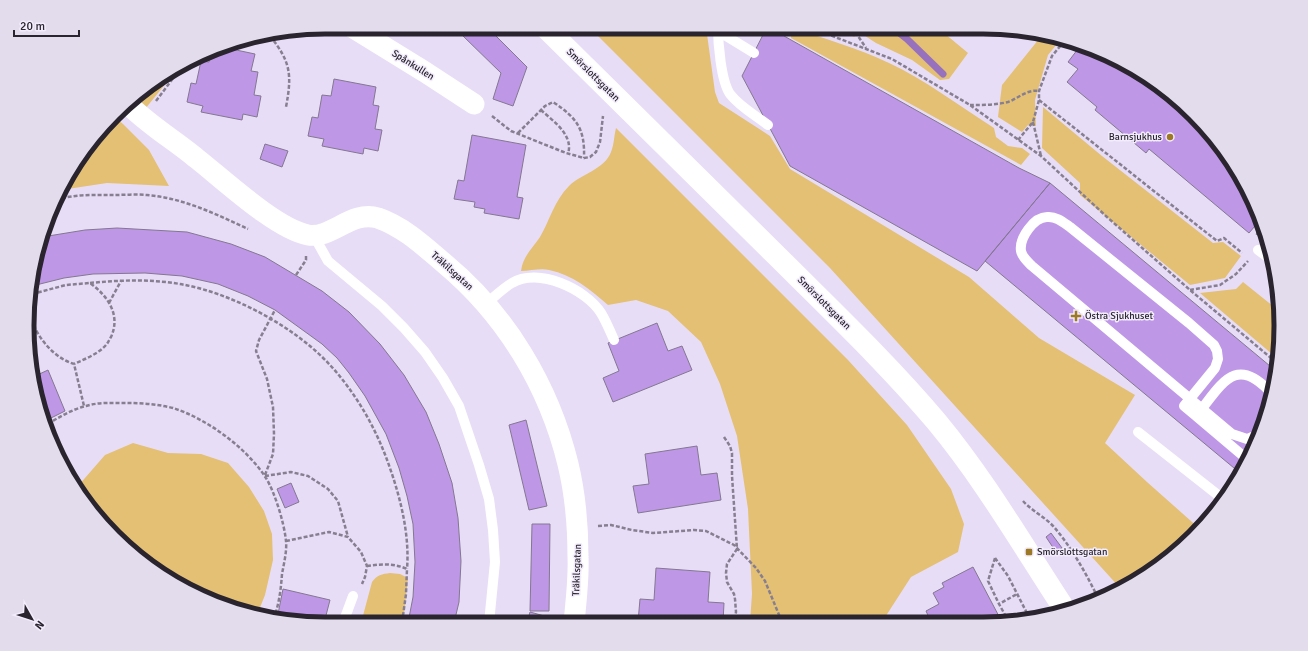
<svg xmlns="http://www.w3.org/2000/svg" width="1308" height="651" font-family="Signika,sans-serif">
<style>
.green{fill:#e4c074}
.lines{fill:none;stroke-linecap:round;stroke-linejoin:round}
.stream{stroke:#9771bd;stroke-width:7}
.building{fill:#bf97e7;stroke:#83788f}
.path{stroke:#877f90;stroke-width:2.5;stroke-dasharray:4 2;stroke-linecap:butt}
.service{stroke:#fff;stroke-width:10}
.minor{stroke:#fff;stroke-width:21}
.tertiary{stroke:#fff;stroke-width:22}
.poi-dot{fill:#9d7925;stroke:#f3ecfc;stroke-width:1.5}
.labels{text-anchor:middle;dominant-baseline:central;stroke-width:3;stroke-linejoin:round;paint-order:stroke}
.street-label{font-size:10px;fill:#29242e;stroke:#f3ecfc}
.poi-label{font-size:10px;fill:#29242e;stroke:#f3ecfc;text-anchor:start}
.rim{fill:none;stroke:#29242e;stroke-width:5}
</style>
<rect width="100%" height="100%" fill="#e8ddf6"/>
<path class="green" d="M589,27H706L715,92L719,103L770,136L790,169L969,277L1039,338L1135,395L1105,443L1147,482L1200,529L1164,562L1120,588L830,268Z
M826,27H848L855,37Z
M856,27L938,28L968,53L949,79L940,80L912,60L876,43L859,32Z
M791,28C824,38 857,48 889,63C924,79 961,107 994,128L996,137L1008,146L1022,148L1030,154L1021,165L791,38Z
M1043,34L1062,38L1048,55L1035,100L1036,126L1028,125L1022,132L998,117L1002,85Z
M176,71L145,109L134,99L144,89Z
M1043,107L1102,156L1213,243L1223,242L1241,256L1225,278L1190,285L1080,195V183L1042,148Z
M116,118L123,124L149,150L169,186L107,183L61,190L77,160Z
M616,128L848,360L907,425L951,489L964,524L958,552L911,577L882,622H750L752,594L748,509L737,436L720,384L701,342L668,311L636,300L608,305C591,290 573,275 549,270C541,268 530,271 521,271C523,256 532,249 540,237C550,220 554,201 569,186C581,174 605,169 611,152C614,145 614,136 616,128Z
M1243,282L1279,311L1280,345L1278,359L1200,293L1236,289Z
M133,443L168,453L201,454L228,463L249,487L264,511L272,534L273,560L265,595L257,615L248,614L194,593L115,537L78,486L105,455Z
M390,573L400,574L408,578L403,623H361L372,582C377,575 382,574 390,573Z"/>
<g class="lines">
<path class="stream" d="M893,28L907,39L943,74"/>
</g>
<path class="building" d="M441,27H487L527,67L513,106L493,99L501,73L462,35Z
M767,27H771L784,35V36L1019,168L1050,183L977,271L790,166L742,76Z
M1081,45L1091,54L1094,50L1114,58L1164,89L1207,129L1241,176L1261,219L1249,233L1149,149L1146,153L1095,110L1097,107L1067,82L1078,69L1068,62Z
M222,47L255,54L251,71L258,72L254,95L261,96L257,117L243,114L242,120L201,112L203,106L187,102L191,83L196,84L201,61L209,62L211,53Z
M334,79L376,87L373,105L379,106L375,129L382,130L378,151L364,148L363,154L322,146L324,139L308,136L312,117L318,118L322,95L331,96Z
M472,135L526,145L517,197L523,198L519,219L484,213L485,209L474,207L475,202L454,199L458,180L464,181Z
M265,144L288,151L282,167L260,159Z
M1050,183L1276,371L1271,403L1250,457L1240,473L985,261Z
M117,228L187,232L231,244L265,257L322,291L349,312L380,344L404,375L426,412L439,444L452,483L458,518L461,561L459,602L454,623H408L413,597L415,562L413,524L407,496L399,468L386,434L365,396L349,373L337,358L322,344L275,310L248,296L218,284L182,276L145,273L93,274L64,278L32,286L33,267L42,237L85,230Z
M1265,230L1268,244L1260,237Z
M657,323L668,351L682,346L692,370L613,402L603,378L619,371L608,343Z
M48,370L65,411L47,420L33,377Z
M526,420L547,506L529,510L509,425Z
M697,446L701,475L717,473L721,500L638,513L633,486L649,484L645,454Z
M291,483L299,502L285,508L277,489Z
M532,524H550L549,611H530Z
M1051,533L1062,548L1056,552L1046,537Z
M973,567L1002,622H931L926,611L939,604L933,593L944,587L942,583Z
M656,568L710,572L708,602L724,603L723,622H638L640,599L654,600Z
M283,589L330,600L324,623H306L277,619Z
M530,612L548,617L546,623H527Z"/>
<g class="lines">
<path class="path" d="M809,27L892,59L970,105L1041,156L1107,217L1190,290L1277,363
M852,27L866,48
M270,36C291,62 292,75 286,107
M1039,100L1217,241L1224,238L1242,253
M156,101L180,69
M970,105C982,105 996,105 1008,102C1019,98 1027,89 1039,91
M541,110C553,121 574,135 568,154
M492,116L511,131L566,153L584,158L590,157L596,152L600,142L603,116
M1033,122L1041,156
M518,133L545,106L553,102C577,118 585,129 584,158
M1018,140L1033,122L1039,100V91L1052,56L1066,39
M56,200C74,194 94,195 113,195C124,195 136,194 147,195C183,198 216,214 248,229
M1257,235L1259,221
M296,275L306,260V255
M90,283C120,280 151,279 180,284C232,293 294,326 330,365C354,391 373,423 386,457C399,492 410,532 407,569
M1190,290L1220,285L1236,274L1248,261
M32,294L66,285L90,283C108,296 121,315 111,337C109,340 108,343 106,345C98,354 85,359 74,364
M109,303L121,281
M31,320C39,339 54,358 74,364L84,406
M48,424C59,417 73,409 86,406C99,402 112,403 125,403C141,403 157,404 173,408C207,419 246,447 266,478C275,493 284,522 286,541C287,551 284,563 282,574C281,589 279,604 274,618
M724,437L730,446L732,453V476L737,549L727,564L726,573L727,582L734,594L735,599L736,612L734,622
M265,475L273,454L274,434L273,407L267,379L256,351L259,340L275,310
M265,476L291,472L308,476L328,489L338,501L348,537
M1023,501C1032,511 1045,517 1054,527C1072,548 1087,575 1099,600
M598,526L611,525L632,530L653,533L694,530L706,531L734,545L756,568L765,581L782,622
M286,541L329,532L348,537L361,552L367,566L365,577L362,584
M995,558L1008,576L1030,619
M995,558L988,581L999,604
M367,566C380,564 394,563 407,569L406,594L402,623
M1009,622L999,604L1017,594"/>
<path class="service" d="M718,27C718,43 721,81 730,94C740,107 755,115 768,125
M718,31L754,53
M314,236L328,261L382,306L404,328L425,352L443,378L459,406L479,465L489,499L493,530L495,562L489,623
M1258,250L1273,261
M486,304C494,297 503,288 512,283C538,267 586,289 601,313C606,321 610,331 614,340
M1196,416L1184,406L1215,368L1218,359L1217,351L1214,345L1189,323L1070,227C1063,222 1056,216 1047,217C1034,217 1019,238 1021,251C1022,257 1028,262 1032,266L1232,434L1247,439L1259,434
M1138,432L1223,499
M1248,460L1196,416C1221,386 1235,352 1272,394
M343,623L353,596"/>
<path class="minor" d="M352,27L425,72L474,104
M129,105C149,125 174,140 196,158C223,179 276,229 308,235C332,239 351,210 378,218C404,227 425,247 445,264C506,315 549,386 568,464C575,493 578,526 578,557C579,579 576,601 574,623"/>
<path class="tertiary" d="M545,27C622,104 700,180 778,257C832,311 887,363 936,421C985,480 1023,546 1065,610"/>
</g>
<g class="poi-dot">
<circle cx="1170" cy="137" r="4"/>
<path d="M1074 310h4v4h4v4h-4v4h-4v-4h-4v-4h4z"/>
<rect x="1025" y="548" width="8" height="8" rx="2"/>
</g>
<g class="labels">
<g class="street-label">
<text transform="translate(413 65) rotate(32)">Spånkullen</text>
<text transform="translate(593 75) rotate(45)">Smörslottsgatan</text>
<text transform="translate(452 271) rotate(42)">Träkilsgatan</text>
<text transform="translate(824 303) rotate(45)">Smörslottsgatan</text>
<text transform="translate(577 570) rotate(-88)">Träkilsgatan</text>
</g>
<g class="poi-label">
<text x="1162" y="137" text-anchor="end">Barnsjukhus</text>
<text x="1085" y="316">Östra Sjukhuset</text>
<text x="1037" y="552">Smörslottsgatan</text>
</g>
</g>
<path d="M0 0H1308V651H0ZM325 34H983A291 291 0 0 1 1274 325V326A291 291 0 0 1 983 617H325A291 291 0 0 1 34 326V325A291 291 0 0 1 325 34Z" fill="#e3dcec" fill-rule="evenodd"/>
<path class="rim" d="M325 34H983A291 291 0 0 1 1274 325V326A291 291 0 0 1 983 617H325A291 291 0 0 1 34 326V325A291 291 0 0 1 325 34Z"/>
<g transform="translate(32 619) rotate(129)" stroke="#f3ecfc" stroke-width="3" paint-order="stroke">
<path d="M0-3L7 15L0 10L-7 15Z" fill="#29242e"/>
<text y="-6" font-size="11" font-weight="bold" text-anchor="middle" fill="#29242e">N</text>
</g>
<path d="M14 30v6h65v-6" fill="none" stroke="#29242e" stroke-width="2"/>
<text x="20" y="30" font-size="12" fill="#29242e" stroke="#f3ecfc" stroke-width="3" paint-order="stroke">20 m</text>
</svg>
